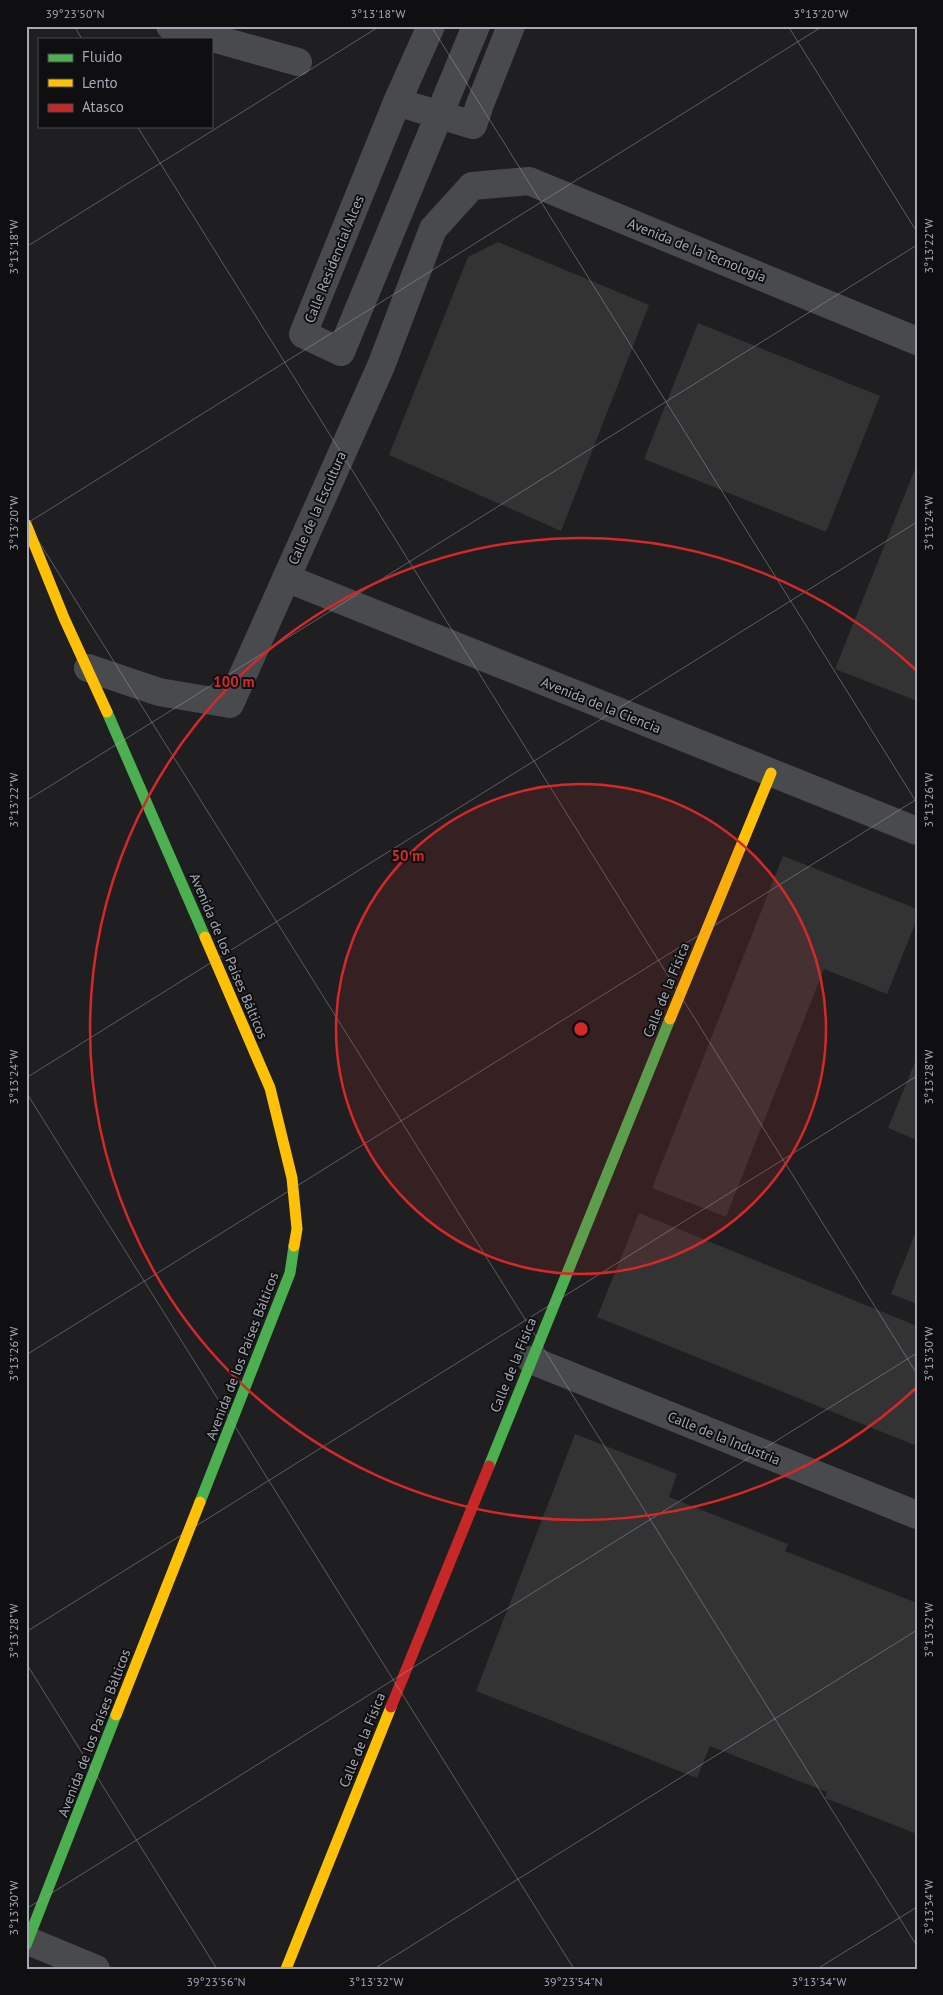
<svg xmlns="http://www.w3.org/2000/svg" width="943" height="1995" font-family="'PT Sans',sans-serif">
<style>
.built{fill:#1f1f21;fill-rule:evenodd}
.building{fill:#333334}
.lines{fill:none;stroke-linecap:round;stroke-linejoin:round}
.street{stroke:#494a4e;stroke-width:28}
.fast{stroke:#4caf50;stroke-width:11}
.slow{stroke:#ffc107;stroke-width:11}
.jam{stroke:#c62828;stroke-width:11}
.ticks{fill:none;stroke:#a6a9b6;stroke-width:1;stroke-opacity:0.45}
.ring{fill:none;stroke:#d62828;stroke-width:2.5}
.labels{text-anchor:middle;dominant-baseline:central;stroke-width:4;stroke-linejoin:round;paint-order:stroke}
.street-label{font-size:14px;fill:#a6a9b6;stroke:#0f0f11}
.centre{fill:#d62828;stroke:#0f0f11;stroke-width:2.5}
.ring-label{font-size:15px;text-anchor:middle;font-weight:bold;fill:#d62828;stroke:#0f0f11;stroke-width:4;stroke-linejoin:round;paint-order:stroke}
.neatline{fill:none;stroke:#a6a9b6;stroke-width:2}
.ticks-label{font-size:12px;text-anchor:middle;fill:#a6a9b6}
</style>
<rect width="100%" height="100%" fill="#151515"/>
<path class="built" d="M26,26H917V1969H26ZM39,39H211V126H39Z"/>
<path class="building" d="M498,242L649,305L561,531L389,455L468,257Z
M698,323L880,396L826,532L644,459Z
M917,464V701L835,669Z
M783,856L917,909V919L887,994L824,969L726,1217L652,1188Z
M917,1057V1140L888,1128Z
M639,1213L917,1326V1446L597,1317Z
M917,1229V1304L891,1294Z
M575,1434L677,1474L669,1497L788,1544L785,1551L917,1603V1834L825,1798L827,1792L710,1746L697,1778L476,1691Z"/>
<g class="lines">
<path class="street" d="M170,26L298,62
M431,26L397,102L303,334L341,352L476,26
M397,102L473,125L480,104L511,26
M286,578L917,831
M88,668L159,692L230,704L381,366L433,229L472,186L529,181L917,341
M531,1360L917,1515
M26,1940L96,1969"/>
<path class="fast" d="M107,712L205,937
M489,1466L670,1019
M200,1502L290,1273L294,1246
M26,1945L116,1715"/>
<path class="slow" d="M26,524L64,618L107,712
M205,937L270,1088L292,1178L297,1229L294,1246
M670,1019L771,773
M116,1715L200,1502
M286,1969L391,1707"/>
<path class="jam" d="M391,1707L489,1466"/>
</g>
<path class="ticks" d="M74,26L82,39M431,26L917,803M788,26L917,232M137,126L917,1374M26,247L380,26M26,521L917,1946M26,524L823,26M26,801L917,245M26,1078L917,522M26,1092L574,1969M26,1355L917,799M26,1632L917,1076M26,1663L217,1969M26,1909L917,1353M374,1969L917,1630M817,1969L917,1907"/>
<circle cx="581" cy="1029" r="245" fill="#d62828" fill-opacity=".12"/>
<g class="ring">
<circle cx="581" cy="1029" r="245"/>
<path d="M916 1388A491 491 0 1 1 916 670"/>
</g>
<g class="labels">
<g class="street-label">
<text transform="translate(697 250) rotate(22)">Avenida de la Tecnología</text>
<text transform="translate(334 259) rotate(-68)">Calle Residencial Alces</text>
<text transform="translate(317 508) rotate(-66)">Calle de la Escultura</text>
<text transform="translate(601 705) rotate(22)">Avenida de la Ciencia</text>
<text transform="translate(229 956) rotate(67)">Avenida de los Países Bálticos</text>
<text transform="translate(666 990) rotate(-68)">Calle de la Física</text>
<text transform="translate(242 1356) rotate(-69)">Avenida de los Países Bálticos</text>
<text transform="translate(513 1365) rotate(-68)">Calle de la Física</text>
<text transform="translate(724 1438) rotate(22)">Calle de la Industria</text>
<text transform="translate(94 1733) rotate(-69)">Avenida de los Países Bálticos</text>
<text transform="translate(362 1740) rotate(-68)">Calle de la Física</text>
</g>
</g>
<circle cx="581" cy="1029" r="8" class="centre"/>
<g class="ring-label">
<text x="234" y="687">100 m</text>
<text x="408" y="861">50 m</text>
</g>
<rect width="943" height="1995" fill="none" stroke="#0f0f11" stroke-width="55"/>
<rect x="38" y="38" width="175" height="90" fill="#0f0f11" stroke="#4b4d53"/>
<rect x="48" y="54" width="25" height="8" fill="#4caf50" stroke="#4b4d53"/>
<text x="82" y="62" font-size="15" fill="#a6a9b6">Fluido</text>
<rect x="48" y="79" width="25" height="8" fill="#ffc107" stroke="#4b4d53"/>
<text x="82" y="88" font-size="15" fill="#a6a9b6">Lento</text>
<rect x="48" y="104" width="25" height="8" fill="#c62828" stroke="#4b4d53"/>
<text x="82" y="112" font-size="15" fill="#a6a9b6">Atasco</text>
<rect x="28" y="28" width="888" height="1940" class="neatline"/>
<g class="ticks-label">
<text x="75" y="18">39°23'50"N</text>
<text x="378" y="18">3°13'18"W</text>
<text x="821" y="18">3°13'20"W</text>
<text transform="translate(929 246) rotate(-90)" y="4">3°13'22"W</text>
<text transform="translate(14 247) rotate(-90)" y="4">3°13'18"W</text>
<text transform="translate(929 523) rotate(-90)" y="4">3°13'24"W</text>
<text transform="translate(14 523) rotate(-90)" y="4">3°13'20"W</text>
<text transform="translate(929 800) rotate(-90)" y="4">3°13'26"W</text>
<text transform="translate(14 800) rotate(-90)" y="4">3°13'22"W</text>
<text transform="translate(929 1077) rotate(-90)" y="4">3°13'28"W</text>
<text transform="translate(14 1077) rotate(-90)" y="4">3°13'24"W</text>
<text transform="translate(929 1354) rotate(-90)" y="4">3°13'30"W</text>
<text transform="translate(14 1354) rotate(-90)" y="4">3°13'26"W</text>
<text transform="translate(929 1630) rotate(-90)" y="4">3°13'32"W</text>
<text transform="translate(14 1631) rotate(-90)" y="4">3°13'28"W</text>
<text transform="translate(929 1907) rotate(-90)" y="4">3°13'34"W</text>
<text transform="translate(14 1908) rotate(-90)" y="4">3°13'30"W</text>
<text x="216" y="1986">39°23'56"N</text>
<text x="376" y="1986">3°13'32"W</text>
<text x="573" y="1986">39°23'54"N</text>
<text x="819" y="1986">3°13'34"W</text>
</g>
</svg>
